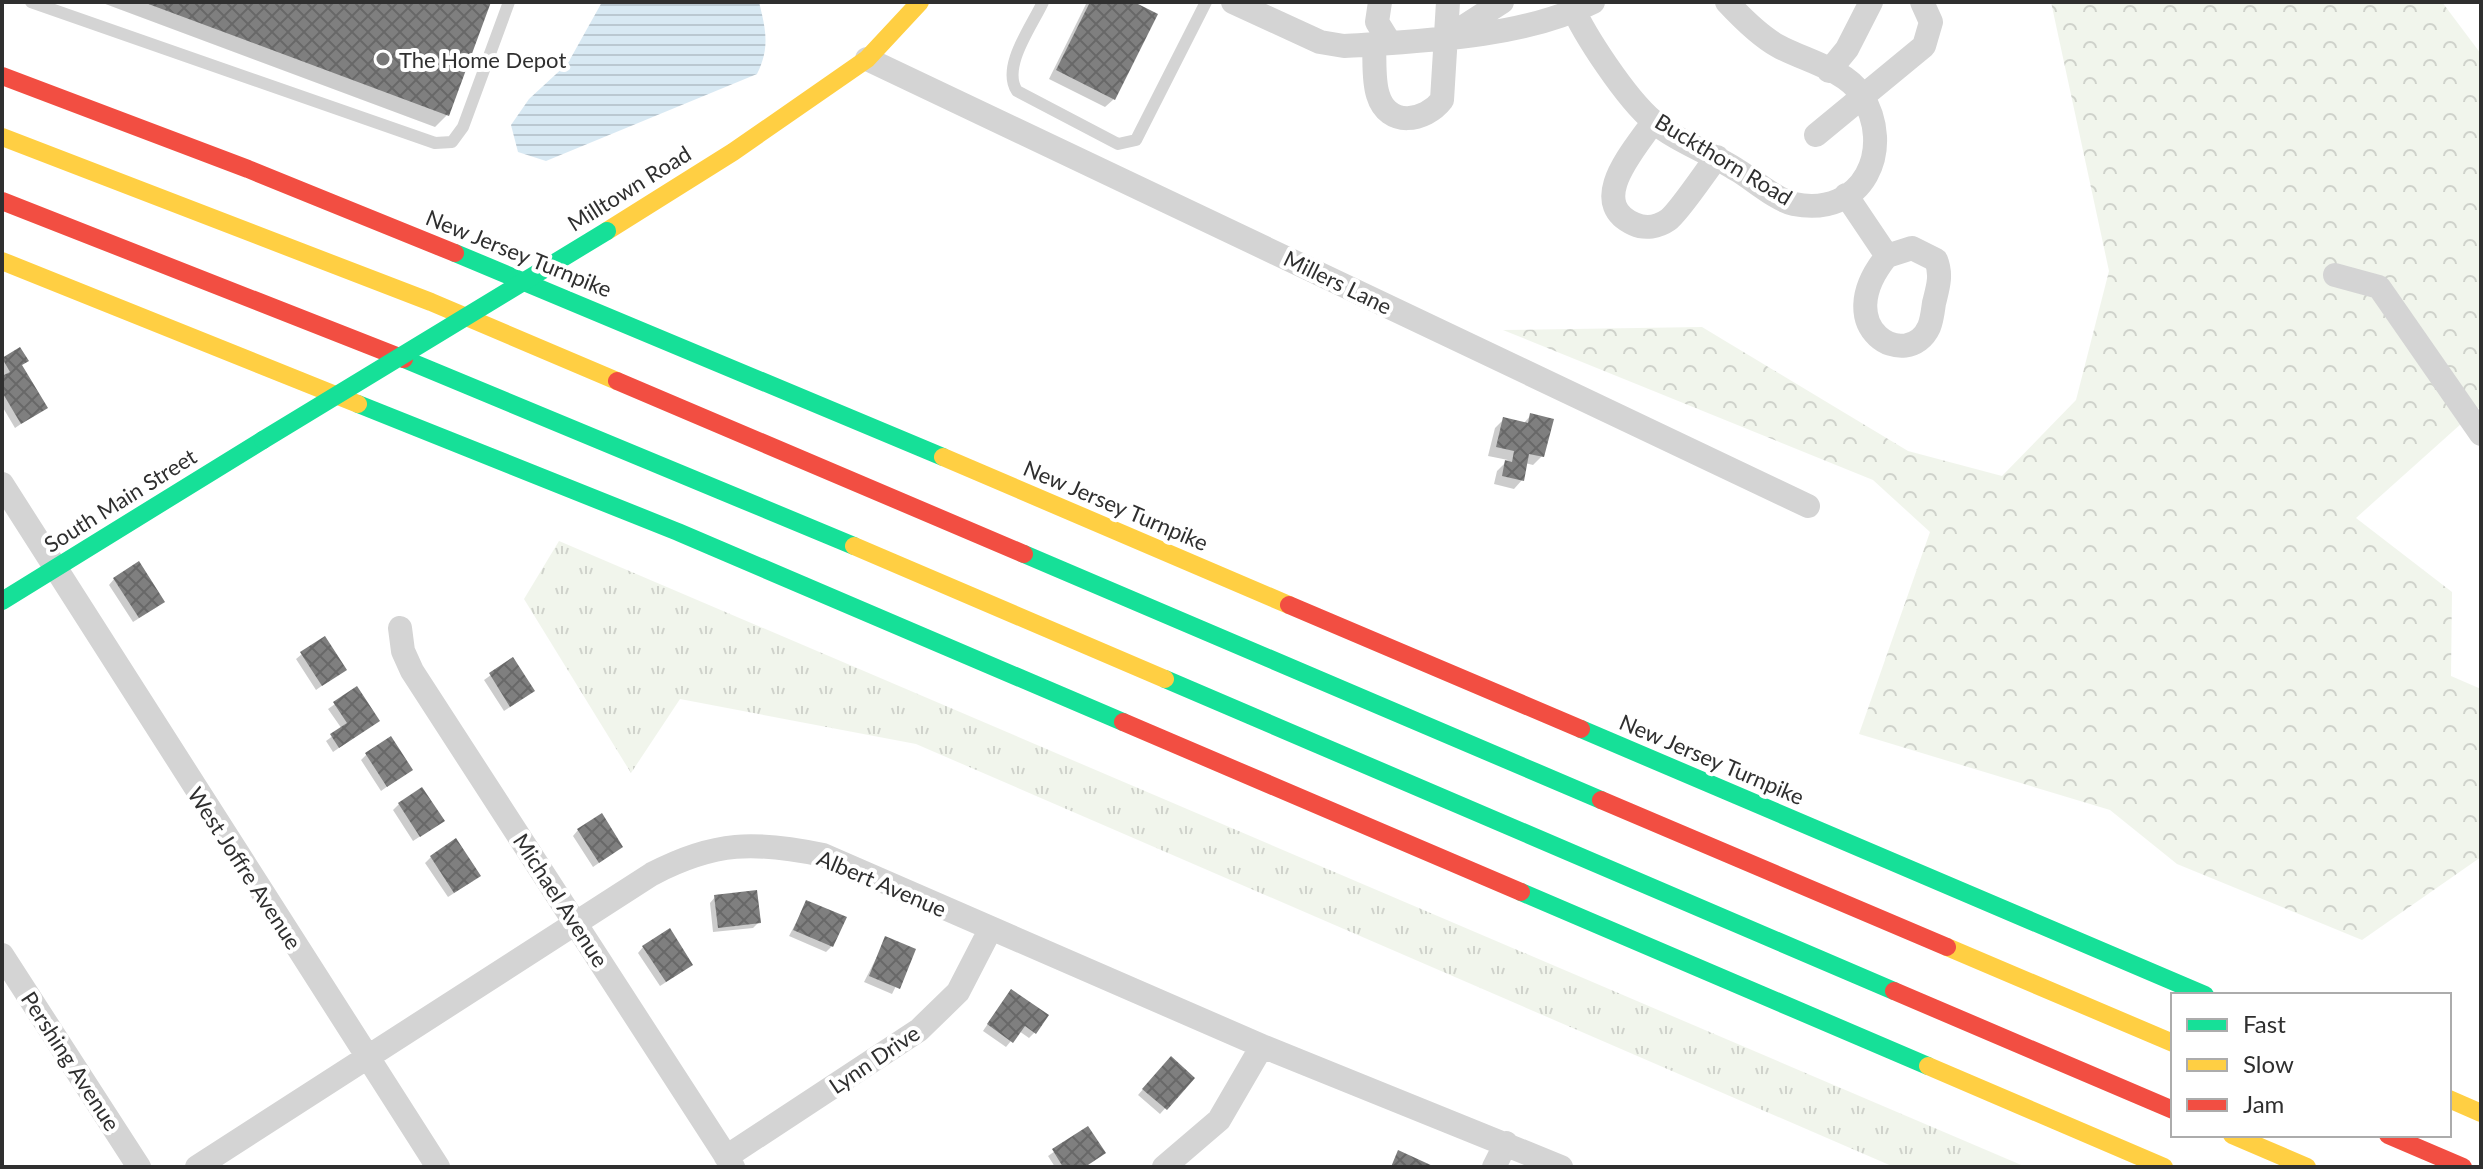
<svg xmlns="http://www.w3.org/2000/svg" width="2483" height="1169" font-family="Lato,sans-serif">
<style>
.grass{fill:url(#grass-tufts)}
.forest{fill:url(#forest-crowns)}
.water{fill:url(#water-rules)}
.shadow{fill:#0003}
.building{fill:url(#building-cross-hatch)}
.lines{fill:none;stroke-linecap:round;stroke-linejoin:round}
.lane{stroke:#d4d4d4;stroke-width:12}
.street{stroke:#d4d4d4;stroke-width:24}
.fast{stroke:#16e098;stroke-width:18}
.slow{stroke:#ffcf43;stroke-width:18}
.jam{stroke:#f24e42;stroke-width:18}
.fast-bridge{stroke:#16e098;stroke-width:18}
.poi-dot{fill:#787878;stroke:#fff;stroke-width:3}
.labels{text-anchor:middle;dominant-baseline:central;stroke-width:8;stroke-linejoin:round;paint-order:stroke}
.poi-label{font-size:22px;fill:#2f2f2f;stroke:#fff;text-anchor:start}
.street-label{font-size:22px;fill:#2f2f2f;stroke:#fff}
</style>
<defs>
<pattern id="grass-tufts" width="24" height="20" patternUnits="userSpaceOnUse" patternTransform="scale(2)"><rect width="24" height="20" fill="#f1f5ec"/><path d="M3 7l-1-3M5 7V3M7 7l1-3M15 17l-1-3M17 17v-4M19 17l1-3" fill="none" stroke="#cfd2cb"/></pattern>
<pattern id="forest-crowns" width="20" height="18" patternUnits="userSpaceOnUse" patternTransform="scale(2)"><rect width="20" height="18" fill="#f1f5ec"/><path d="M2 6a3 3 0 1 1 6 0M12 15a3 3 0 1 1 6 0" fill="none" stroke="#cfd2cb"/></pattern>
<pattern id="water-rules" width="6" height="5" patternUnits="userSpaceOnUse" patternTransform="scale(2)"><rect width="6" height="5" fill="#d8e9f3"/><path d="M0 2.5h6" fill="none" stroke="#bac8d1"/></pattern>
<pattern id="building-cross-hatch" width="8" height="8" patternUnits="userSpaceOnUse" patternTransform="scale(2)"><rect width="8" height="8" fill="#7f7f7f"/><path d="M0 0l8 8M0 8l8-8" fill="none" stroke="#686868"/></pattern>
</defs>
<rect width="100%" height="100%" fill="#fff"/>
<path class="grass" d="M559,541L2026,1167H1894L916,744L680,699L631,773L524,599Z"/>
<path class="forest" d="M2051,2H2442L2481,54V406L2356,518L2452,592L2451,676L2481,689V857L2362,940L2177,864L2110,810L1859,734L1930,532L1873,480L1503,330L1702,327L1908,451L2002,476L2076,400L2109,271Z"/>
<path class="water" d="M602,2H759C766,30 770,48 757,74L546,161L518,152L511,125L529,99L568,63Z"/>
<path class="shadow" d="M100,2H488L447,115L435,127Z
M1087,2H1130L1114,99L1105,107L1049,79Z
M20,350V366L46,407L15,428L2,406V361Z
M1531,415L1542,456L1533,465L1525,463L1522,480L1514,489L1494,484L1497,471L1508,460L1488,456L1495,428L1504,419L1523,424Z
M114,579L157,607L133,622L109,585Z
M302,654L344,670L316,690L296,659Z
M513,659L527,696L504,711L484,680Z
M356,689L371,726L333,752L326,741L342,729L328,709Z
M367,754L410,770L381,791L361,760Z
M399,804L436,826L413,841L393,810Z
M578,830L615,852L593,867L573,836Z
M431,857L473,881L448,897L425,863Z
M715,897L759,922L753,928L713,932L710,903Z
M807,902L832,946L826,952L789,936Z
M886,939L914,950L892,994L864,982Z
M643,947L685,970L660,986L638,953Z
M1006,997L1035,1032L1029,1038L1019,1031L1006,1047L983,1031Z
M1165,1064L1192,1078L1160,1114L1138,1095Z
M1087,1129L1085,1167H1055L1048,1156Z"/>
<path class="building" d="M143,2H491L449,116Z
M1090,2H1134L1158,14L1115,100L1056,70Z
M20,347L29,361L22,365L48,408L21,424L2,392V376L10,372L2,358Z
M1530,413L1554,419L1544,457L1529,454L1524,481L1502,476L1505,460L1512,462L1514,451L1496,447L1503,417L1528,423Z
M139,561L165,602L139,618L113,578Z
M325,636L347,670L322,686L300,652Z
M513,657L535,691L510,707L489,673Z
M357,686L380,721L339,748L330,734L347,723L333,702Z
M391,736L413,770L387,787L365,753Z
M422,787L445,821L420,837L398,803Z
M602,813L623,847L599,863L577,829Z
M456,838L481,876L454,893L430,856Z
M757,890L761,923L718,928L714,895Z
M806,900L847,917L833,947L793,930Z
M670,928L693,965L666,982L642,946Z
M885,936L916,949L900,989L869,976Z
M1011,989L1049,1015L1036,1034L1025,1026L1013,1043L987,1024Z
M1171,1056L1195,1078L1167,1110L1142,1089Z
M1088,1126L1106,1153L1085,1167H1063L1052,1149Z
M1398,1150L1435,1167H1391Z"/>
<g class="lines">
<path class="lane" d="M31,2L435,143L452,142L463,127L509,2
M1043,2C1032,26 1001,67 1017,91L1118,144L1136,140L1206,2"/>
<path class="street" d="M1233,2L1320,42L1344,46C1422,41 1523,38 1593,2
M1380,2L1377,22L1390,43
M1570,2C1584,35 1626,98 1653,121C1676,141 1711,153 1737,170C1754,180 1776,200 1794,204C1863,218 1896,149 1861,94C1845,69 1803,60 1778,46C1760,36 1741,17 1727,2
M1454,33L1502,2
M1374,44C1375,60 1373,80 1378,95C1388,128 1425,122 1442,100L1448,2
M867,59L1808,506
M1829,71L1847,49L1871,2
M1653,122C1636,148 1585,202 1634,224C1645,229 1658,227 1668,220C1679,212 1706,171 1717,157
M1816,135L1924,46L1931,22L1922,2
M1846,195L1887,256
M1912,248L1936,260C1942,275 1938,287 1934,303C1933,310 1932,320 1929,327C1908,373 1827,329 1887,256Z
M2335,275L2379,287L2481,434
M2,484L438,1167
M400,628L403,651L412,671L733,1167
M2,955L139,1167
M726,1157L919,1030L958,992L990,930
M197,1167L652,874C715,841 755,841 823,855L1262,1046L1561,1167
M1164,1167L1219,1120L1262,1046
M1494,1167L1506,1143"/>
<path class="fast" d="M455,253L943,457
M404,359L854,546
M358,404L678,532L1123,722
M1024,554L1601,800
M2,601L263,440
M1165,679L1894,991
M1581,729L2205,995
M1521,892L1928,1066"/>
<path class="slow" d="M2,137L431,302L617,381
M607,231L733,152L867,59L920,2
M2,261L358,404
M943,457L1289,605
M854,546L1165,679
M1947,947L2173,1043
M1928,1066L2164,1167
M2449,1099L2481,1113
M2232,1135L2307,1167"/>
<path class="jam" d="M2,76L248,169L455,253
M2,201L404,359
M617,381L1024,554
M1289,605L1581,729
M1123,722L1521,892
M1601,800L1947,947
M1894,991L2173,1110
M2388,1135L2463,1167"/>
<path class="fast-bridge" d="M263,440L607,231"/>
</g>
<circle class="poi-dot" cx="383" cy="59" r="8"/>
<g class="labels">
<g class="poi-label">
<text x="399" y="59">The Home Depot</text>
</g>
<g class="street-label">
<text transform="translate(1724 159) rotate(31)">Buckthorn Road</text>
<text transform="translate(629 188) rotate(-32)">Milltown Road</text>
<text transform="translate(519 253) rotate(22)">New Jersey Turnpike</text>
<text transform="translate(1338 282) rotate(26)">Millers Lane</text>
<text transform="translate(120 500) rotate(-32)">South Main Street</text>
<text transform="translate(1116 505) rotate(23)">New Jersey Turnpike</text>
<text transform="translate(1712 759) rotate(23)">New Jersey Turnpike</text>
<text transform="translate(245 868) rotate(57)">West Joffre Avenue</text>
<text transform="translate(882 883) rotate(23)">Albert Avenue</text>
<text transform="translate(561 900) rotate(57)">Michael Avenue</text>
<text transform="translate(874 1059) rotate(-34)">Lynn Drive</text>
<text transform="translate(71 1061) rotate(57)">Pershing Avenue</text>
</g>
</g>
<rect width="2483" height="1169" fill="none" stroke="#2f2f2f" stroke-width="8"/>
<rect x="2171" y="993" width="280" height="144" fill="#ffffff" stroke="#acacac" stroke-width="2"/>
<rect x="2187" y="1019" width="40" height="12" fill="#16e098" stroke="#acacac" stroke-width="2"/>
<text x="2243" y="1033" font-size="24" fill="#2f2f2f">Fast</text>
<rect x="2187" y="1059" width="40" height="12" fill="#ffcf43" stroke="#acacac" stroke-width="2"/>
<text x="2243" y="1073" font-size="24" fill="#2f2f2f">Slow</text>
<rect x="2187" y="1099" width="40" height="12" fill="#f24e42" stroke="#acacac" stroke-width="2"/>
<text x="2243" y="1113" font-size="24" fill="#2f2f2f">Jam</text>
</svg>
